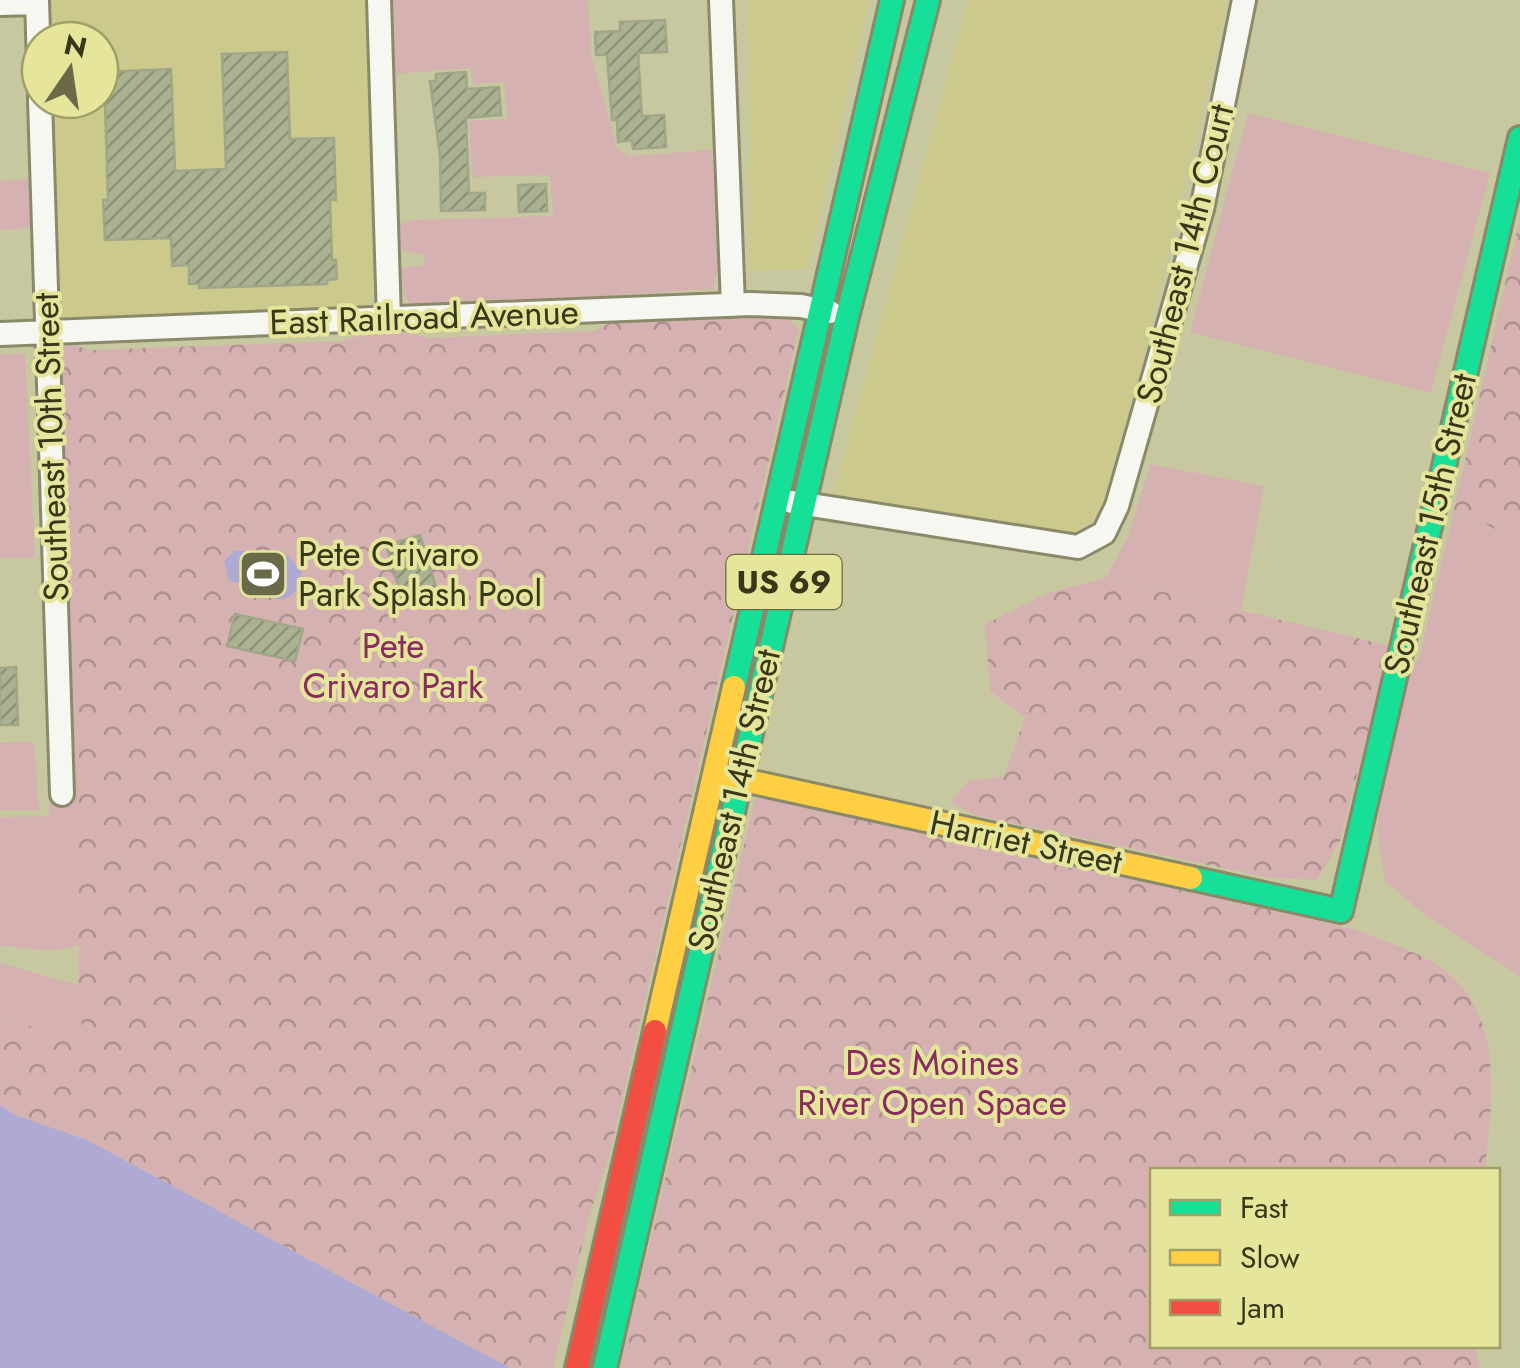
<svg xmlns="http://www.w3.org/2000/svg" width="1520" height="1368" font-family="Jost,sans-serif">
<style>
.built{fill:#cbca8c}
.grass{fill:#d5b1b1}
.forest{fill:url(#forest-crowns)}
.water{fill:#afaad3}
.building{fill:url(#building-hatch);stroke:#a2a688;stroke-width:2.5}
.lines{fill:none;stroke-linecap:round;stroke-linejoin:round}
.street-casing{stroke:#8a8a6a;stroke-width:28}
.fast-casing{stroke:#8a8a6a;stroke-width:28}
.slow-casing{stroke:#8a8a6a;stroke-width:28}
.jam-casing{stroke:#8a8a6a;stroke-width:28}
.street{stroke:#f7f7f1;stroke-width:22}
.fast{stroke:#16e098;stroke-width:22}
.slow{stroke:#ffcf43;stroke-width:22}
.jam{stroke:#f24e42;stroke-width:22}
.labels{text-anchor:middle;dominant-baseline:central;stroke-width:8;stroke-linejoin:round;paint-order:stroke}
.shield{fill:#e6e59c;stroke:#6c6b40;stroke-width:2.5}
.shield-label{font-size:32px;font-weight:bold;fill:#373719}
.street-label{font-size:35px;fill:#373719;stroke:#e6e59c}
.poi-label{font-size:35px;fill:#373719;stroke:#e6e59c;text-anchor:start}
.park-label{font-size:35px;fill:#882c62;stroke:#e6e59c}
</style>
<defs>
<pattern id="forest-crowns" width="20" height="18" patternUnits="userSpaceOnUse" patternTransform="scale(2.5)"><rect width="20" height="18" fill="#d5b1b1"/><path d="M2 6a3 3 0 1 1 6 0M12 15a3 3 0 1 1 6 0" fill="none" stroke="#ae918f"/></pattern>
<pattern id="building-hatch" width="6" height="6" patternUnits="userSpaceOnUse" patternTransform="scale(2.5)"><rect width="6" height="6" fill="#abb291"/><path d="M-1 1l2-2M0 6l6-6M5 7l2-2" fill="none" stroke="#8c9276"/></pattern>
</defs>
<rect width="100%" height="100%" fill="#c8c8a0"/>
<path class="built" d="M47,0H365L375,287L368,304L356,310L74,319L63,315L57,305L50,100H100V40H48Z
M748,0H869L807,269L750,270Z
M968,0H1228L1115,477L1100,512L1072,537L833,495Z"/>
<path class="grass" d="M392,0H588L591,54L617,148L630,156L712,150L718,268L713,289L426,307L409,304L400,285V268L424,265V255L398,250V225L414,220L553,216L550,175L472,177L469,121L507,119L504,82L473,84L470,68L394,74Z
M1248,113L1490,173L1431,393L1190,332Z
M29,179L32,228L0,230V181Z
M25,353L35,558H0V354Z
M1150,464L1264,486L1241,610L1106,578L1129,534Z
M1454,509L1520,541V976L1426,916L1385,881L1377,829L1396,698L1420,655Z
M34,742L39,810H0V743Z
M75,802L79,945L54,951L0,946V817L49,816V803Z
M0,963L78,985L83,1045L0,1016Z"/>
<path class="forest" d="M1520,218V541L1454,509Z
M772,317L790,320L799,328L609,1157L591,1210L553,1368H510L87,1140L15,1115L0,1105V1016L83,1044L78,985L79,945L59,356L63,347L73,344L89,350L342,341C368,332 401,328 428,338L593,331L610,323Z
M1105,578L1390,646L1340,841L1317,880L1269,878L975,815L950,802L968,781L1004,776L1025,717L990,691L985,624L1050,592Z
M756,795L1354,929C1378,939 1404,947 1427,959C1507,1002 1493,1094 1485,1170H1152V1346H1474L1480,1368H620Z"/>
<path class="water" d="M234,551H245L258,558L288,556L301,570C303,587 293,600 276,599L254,585L229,581L224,561Z
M0,1105L15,1115L87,1140L510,1368H0Z"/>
<path class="building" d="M665,20L667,52L638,53L642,116L664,115L666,147L633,149L632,140L618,142L617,120H612L607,55H596L595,32L620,31V22Z
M287,52L290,139L334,138L336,200H330L332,260H336L337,279L327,280V284L199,288V284H189V265L172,266L171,238L105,240L103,200H108L104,72L171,69L175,171L226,169L222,54Z
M466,72L467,89L499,87L501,115L466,118L469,193H485V210L441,211L440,156L430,81H436V74Z
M546,184L547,211L519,212L518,185Z
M420,535L438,594L404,604L386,545Z
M235,614L303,629L295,661L227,646Z
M16,667L18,725H0V668Z"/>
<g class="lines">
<g class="street-casing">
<path id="street" d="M37,0L40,98
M379,0L389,319
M721,0L733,305
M0,4L37,3
M40,100L62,794
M0,334L750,304L801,306L830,312
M792,502L1078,547L1104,533L1117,506L1202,209L1244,0"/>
</g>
<g class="fast-casing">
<path id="fast" d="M734,687L892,0
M1191,878L1341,911L1520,138
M605,1368L847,317L928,0"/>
</g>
<g class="slow-casing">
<path id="slow" d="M716,774L1191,878
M655,1031L734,687"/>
</g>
<g class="jam-casing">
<path id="jam" d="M577,1368L655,1031"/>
</g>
<use href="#street" class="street"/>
<use href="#fast" class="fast"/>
<use href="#slow" class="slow"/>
<use href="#jam" class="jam"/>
</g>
<defs>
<g id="stadium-square" transform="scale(2.5)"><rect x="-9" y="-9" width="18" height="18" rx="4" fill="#6a6a48" stroke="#e6e59c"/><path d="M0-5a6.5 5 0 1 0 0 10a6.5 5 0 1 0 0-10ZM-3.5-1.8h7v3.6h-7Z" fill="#fff"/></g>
</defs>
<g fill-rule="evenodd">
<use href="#stadium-square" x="263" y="574"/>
</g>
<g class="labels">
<rect class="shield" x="726.5" y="555" width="115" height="54" rx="8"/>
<g class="shield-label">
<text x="784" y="582">US 69</text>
</g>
<g class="street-label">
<text transform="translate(1185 254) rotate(-76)">Southeast 14th Court</text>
<text transform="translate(424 317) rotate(-2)">East Railroad Avenue</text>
<text transform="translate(51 447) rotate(-92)">Southeast 10th Street</text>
<text transform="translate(1430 524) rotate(-77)">Southeast 15th Street</text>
<text transform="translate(734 800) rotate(-77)">Southeast 14th Street</text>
<text transform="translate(1026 842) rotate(12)">Harriet Street</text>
</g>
<g class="poi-label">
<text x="298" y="554">Pete Crivaro<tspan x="298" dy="40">Park Splash Pool</tspan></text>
</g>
<g class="park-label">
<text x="393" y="646">Pete<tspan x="393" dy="40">Crivaro Park</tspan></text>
<text x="932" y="1063">Des Moines<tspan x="932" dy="40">River Open Space</tspan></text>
</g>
</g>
<rect x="1150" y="1168" width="350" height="180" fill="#e6e59c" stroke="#a09f68" stroke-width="2.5"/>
<rect x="1170" y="1200" width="50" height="15" fill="#16e098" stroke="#a09f68" stroke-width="2.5"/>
<text x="1240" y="1218" font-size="30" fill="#373719">Fast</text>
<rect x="1170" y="1250" width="50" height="15" fill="#ffcf43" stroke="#a09f68" stroke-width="2.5"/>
<text x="1240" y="1268" font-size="30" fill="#373719">Slow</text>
<rect x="1170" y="1300" width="50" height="15" fill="#f24e42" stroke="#a09f68" stroke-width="2.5"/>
<text x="1240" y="1318" font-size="30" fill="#373719">Jam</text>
<g transform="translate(70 70) rotate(13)"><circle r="48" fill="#e6e59c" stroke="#a09f68" stroke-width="2.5"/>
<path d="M0-8L18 38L0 25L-18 38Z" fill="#6a6a48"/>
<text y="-15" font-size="28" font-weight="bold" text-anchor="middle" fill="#373719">N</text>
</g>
</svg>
